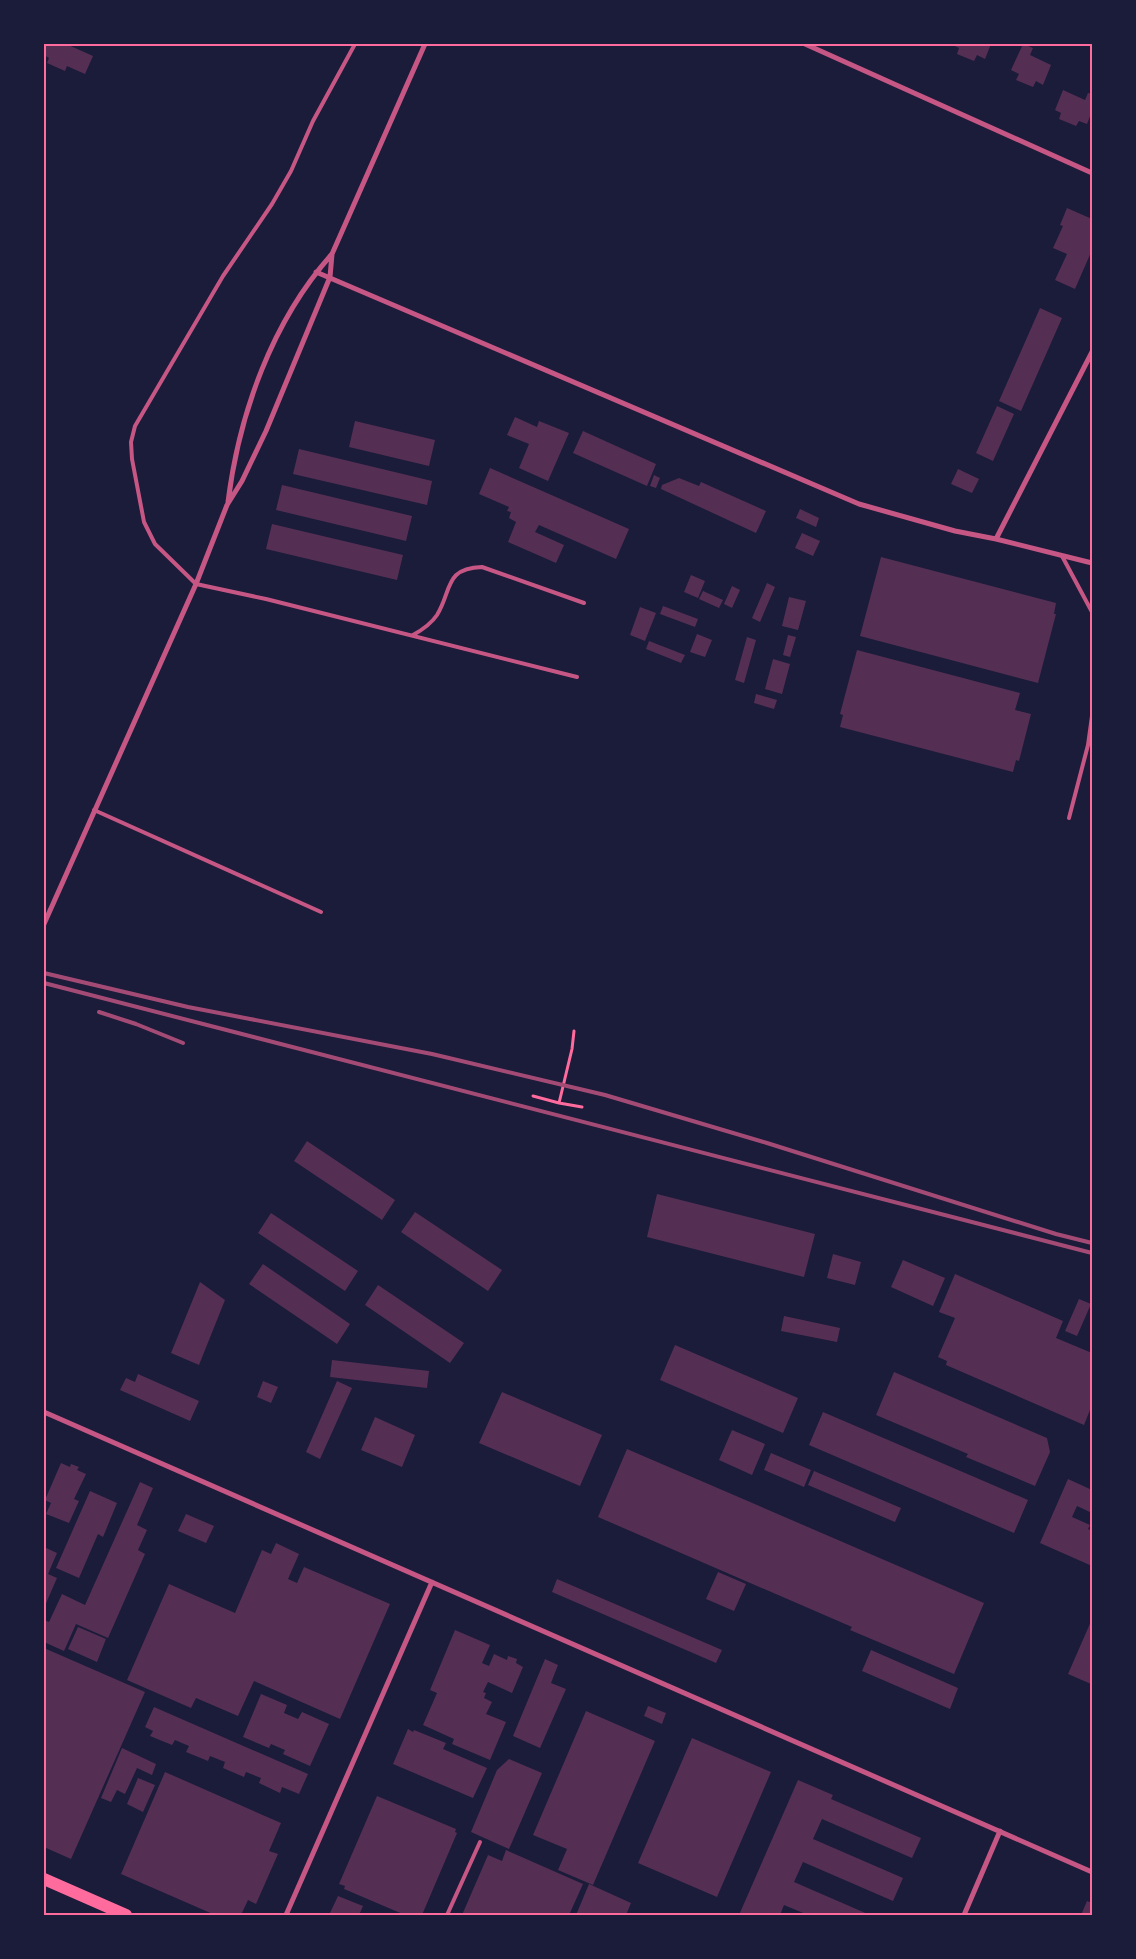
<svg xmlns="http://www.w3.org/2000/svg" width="1136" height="1959" font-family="'DejaVu Sans',sans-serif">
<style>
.building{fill:#542f53}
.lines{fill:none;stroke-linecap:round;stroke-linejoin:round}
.path{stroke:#ff6b9d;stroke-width:3}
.service{stroke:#c65784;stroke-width:4}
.minor{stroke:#c65784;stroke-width:5}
.primary{stroke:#ff6b9d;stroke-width:12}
.rail{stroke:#a44b75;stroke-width:4}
.neatline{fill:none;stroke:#ff6b9d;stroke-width:2}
</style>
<rect width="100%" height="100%" fill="#1b1b3a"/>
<path class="building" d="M44,44H66L93,56L85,74L67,66L65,71L47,63L49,58L44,55Z
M951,44H991L985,59L977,55L974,61L957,54L959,48Z
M1023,44L1033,48L1030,55L1051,65L1043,85L1036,81L1033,87L1016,80L1019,74L1011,70Z
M1063,90L1085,100L1088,93L1092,94V111L1087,124L1079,121L1076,126L1059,119L1061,113L1055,110Z
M1067,208L1092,219V250L1075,289L1055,280L1067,254L1053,248L1063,226L1060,225Z
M1040,308L1062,318L1021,411L999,401Z
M997,406L1014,414L993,461L976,453Z
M515,417L537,427L539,421L569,433L548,481L519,468L529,444L507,435Z
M355,421L435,440L429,466L349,447Z
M583,431L656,464L647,486L573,453Z
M299,449L432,481L427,505L293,474Z
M490,468L629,529L616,559L539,525L535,532L564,545L556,563L508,542L516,522L509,518L511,512L507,511L509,507L479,494Z
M958,469L979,479L972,493L951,484Z
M654,475L660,478L656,488L650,486Z
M679,478L699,486L701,482L766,511L756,533L661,489L662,485Z
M282,485L412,516L406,541L276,510Z
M800,509L819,518L816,527L796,518Z
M272,524L403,555L397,580L266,549Z
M802,533L820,541L813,556L795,548Z
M881,557L1056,603L1054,614H1056L1038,683L860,636Z
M691,575L705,581L698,598L684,592Z
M767,583L775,587L760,622L752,618Z
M732,586L740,590L732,608L724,604Z
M703,591L723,600L719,608L699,599Z
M789,597L806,601L798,630L782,626Z
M663,606L698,619L695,627L660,614Z
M640,607L656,613L645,641L630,635Z
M697,634L712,640L705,657L690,652Z
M788,635L796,637L790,657L783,655Z
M747,637L756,640L744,683L735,680Z
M649,641L685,655L681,663L646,649Z
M857,650L1020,693L1015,710L1031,714L1019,761L1016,760L1013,772L840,727L843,715L840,714Z
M773,659L790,664L782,694L765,689Z
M756,694L777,700L774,709L754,703Z
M307,1141L395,1200L382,1220L294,1161Z
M657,1194L815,1234L804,1277L647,1237Z
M415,1212L502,1270L488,1291L401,1232Z
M271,1213L358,1271L345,1291L258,1233Z
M833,1254L861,1262L855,1285L827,1278Z
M903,1260L945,1278L933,1306L891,1287Z
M263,1264L350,1324L337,1344L249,1284Z
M955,1274L1063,1321L1056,1338L1092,1353V1405L1084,1425L946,1365L947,1361L938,1357L955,1318L939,1312Z
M200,1282L225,1300L199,1365L171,1353Z
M378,1285L464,1343L450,1363L365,1305Z
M1079,1299L1091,1304L1077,1336L1065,1331Z
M784,1316L840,1328L837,1342L781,1331Z
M675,1345L798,1398L783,1433L660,1380Z
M332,1360L429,1371L427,1388L330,1377Z
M894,1372L1047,1438L1050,1452L1035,1486L966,1457L968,1454L876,1415Z
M138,1374L199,1401L190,1421L120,1390L126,1378L135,1382Z
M263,1381L278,1387L271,1403L257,1397Z
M337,1381L352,1388L320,1459L306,1452Z
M502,1392L602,1435L580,1486L479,1443Z
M823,1412L1028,1500L1014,1533L809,1445Z
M375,1417L415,1435L402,1467L361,1450Z
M732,1430L765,1444L752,1475L719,1460Z
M627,1449L984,1603L954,1674L850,1630L852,1627L598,1517Z
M771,1453L811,1470L804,1487L764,1470Z
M61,1463L70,1467L71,1464L79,1467L77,1470L86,1474L74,1499L79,1501L69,1523L46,1514L51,1503L45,1500Z
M814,1471L901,1508L895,1522L808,1485Z
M1068,1479L1092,1490V1513L1077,1506L1072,1517L1090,1525L1088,1529L1092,1531V1566L1040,1543Z
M140,1482L153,1488L137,1525L147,1530L138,1550L145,1554L108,1638L76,1624L64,1651L44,1642V1620L49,1622L62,1594L85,1605Z
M90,1491L117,1503L103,1537L98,1534L79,1578L56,1568Z
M186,1514L214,1526L206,1543L178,1531Z
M276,1543L299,1554L288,1579L297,1583L304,1567L390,1604L340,1719L254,1681L238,1716L196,1698L191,1708L127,1680L169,1584L235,1613L262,1550L271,1554Z
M44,1547L57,1553L48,1574L57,1578L44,1608Z
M718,1572L746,1584L734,1611L706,1599Z
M557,1579L722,1650L716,1663L552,1592Z
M1092,1619V1682L1091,1684L1068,1674Z
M78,1627L106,1639L97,1662L68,1649Z
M455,1630L490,1645L482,1663L489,1666L494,1654L507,1660L508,1656L517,1659L516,1663L523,1667L512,1693L488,1682L483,1692L486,1693L484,1698L492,1702L486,1714L506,1722L490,1760L452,1744L454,1739L423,1725L437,1693L430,1690Z
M44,1648L145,1692L71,1859L44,1847Z
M871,1650L958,1688L950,1709L862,1671Z
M545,1659L558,1665L551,1683L566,1689L540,1748L513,1736Z
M261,1694L287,1705L284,1713L298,1719L302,1712L329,1724L310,1766L283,1754L285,1750L271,1744L269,1748L243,1737Z
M648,1706L666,1713L662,1724L644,1716Z
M154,1707L308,1774L299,1794L282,1787L280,1793L259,1783L261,1778L246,1772L244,1777L223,1768L225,1762L210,1756L208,1761L186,1752L189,1746L175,1740L172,1745L150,1736L153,1731L145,1727Z
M586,1711L655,1741L593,1885L558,1870L567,1849L533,1835Z
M408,1729L413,1732L414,1730L446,1743L443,1749L487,1768L473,1798L393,1764Z
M692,1738L771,1772L717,1897L638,1863Z
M122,1748L156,1764L152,1775L137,1768L125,1794L117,1790L111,1802L101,1798Z
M509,1759L542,1773L509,1849L471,1832L497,1770Z
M165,1772L281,1823L269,1851L278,1854L256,1904L248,1900L241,1915H215L121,1874Z
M138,1778L155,1785L143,1812L127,1804Z
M798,1780L833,1795L831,1799L921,1838L912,1858L822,1819L813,1839L903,1878L893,1901L803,1862L794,1882L870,1915H808L784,1905L780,1915H739Z
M377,1796L456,1829L455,1832L457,1833L422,1915H405L344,1889L345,1886L339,1884Z
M506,1850L583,1884L569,1915H462L488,1855L502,1861Z
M589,1884L631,1903L626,1915H576Z
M338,1896L363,1906L359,1915H329Z
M1087,1901L1092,1903V1915H1081Z"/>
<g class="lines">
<path class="path" d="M533,1096L559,1103L582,1107
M559,1103L572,1049L574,1031"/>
<path class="service" d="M355,44L313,121L291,171L272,204L223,276L135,426L131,442L132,459L144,522L155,544L196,584L266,599L577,677
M1062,556L1092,612
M413,635C422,630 431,624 437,615C452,591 444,568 482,567L584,603
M94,810L321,912
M1069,818L1088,745L1092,716
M447,1915L480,1842"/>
<path class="minor" d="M805,44L1092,173
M316,272L859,504L955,531L996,539L1092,563
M228,502C239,414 272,321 332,254L425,44
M996,539L1092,352
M44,924L196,584L227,505L242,481L266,431L330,277L332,254
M44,1412L1092,1872
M286,1915L432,1582
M964,1915L1000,1831"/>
<path class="primary" d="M44,1879L126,1915"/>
<path class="rail" d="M44,973L188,1007L432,1054L605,1095L767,1143L1056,1234L1092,1243
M44,983L1092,1253
M99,1012L136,1024L183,1043"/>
</g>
<rect width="1136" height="1959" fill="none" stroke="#1b1b3a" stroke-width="90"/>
<rect x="45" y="45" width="1046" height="1869" class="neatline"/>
</svg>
